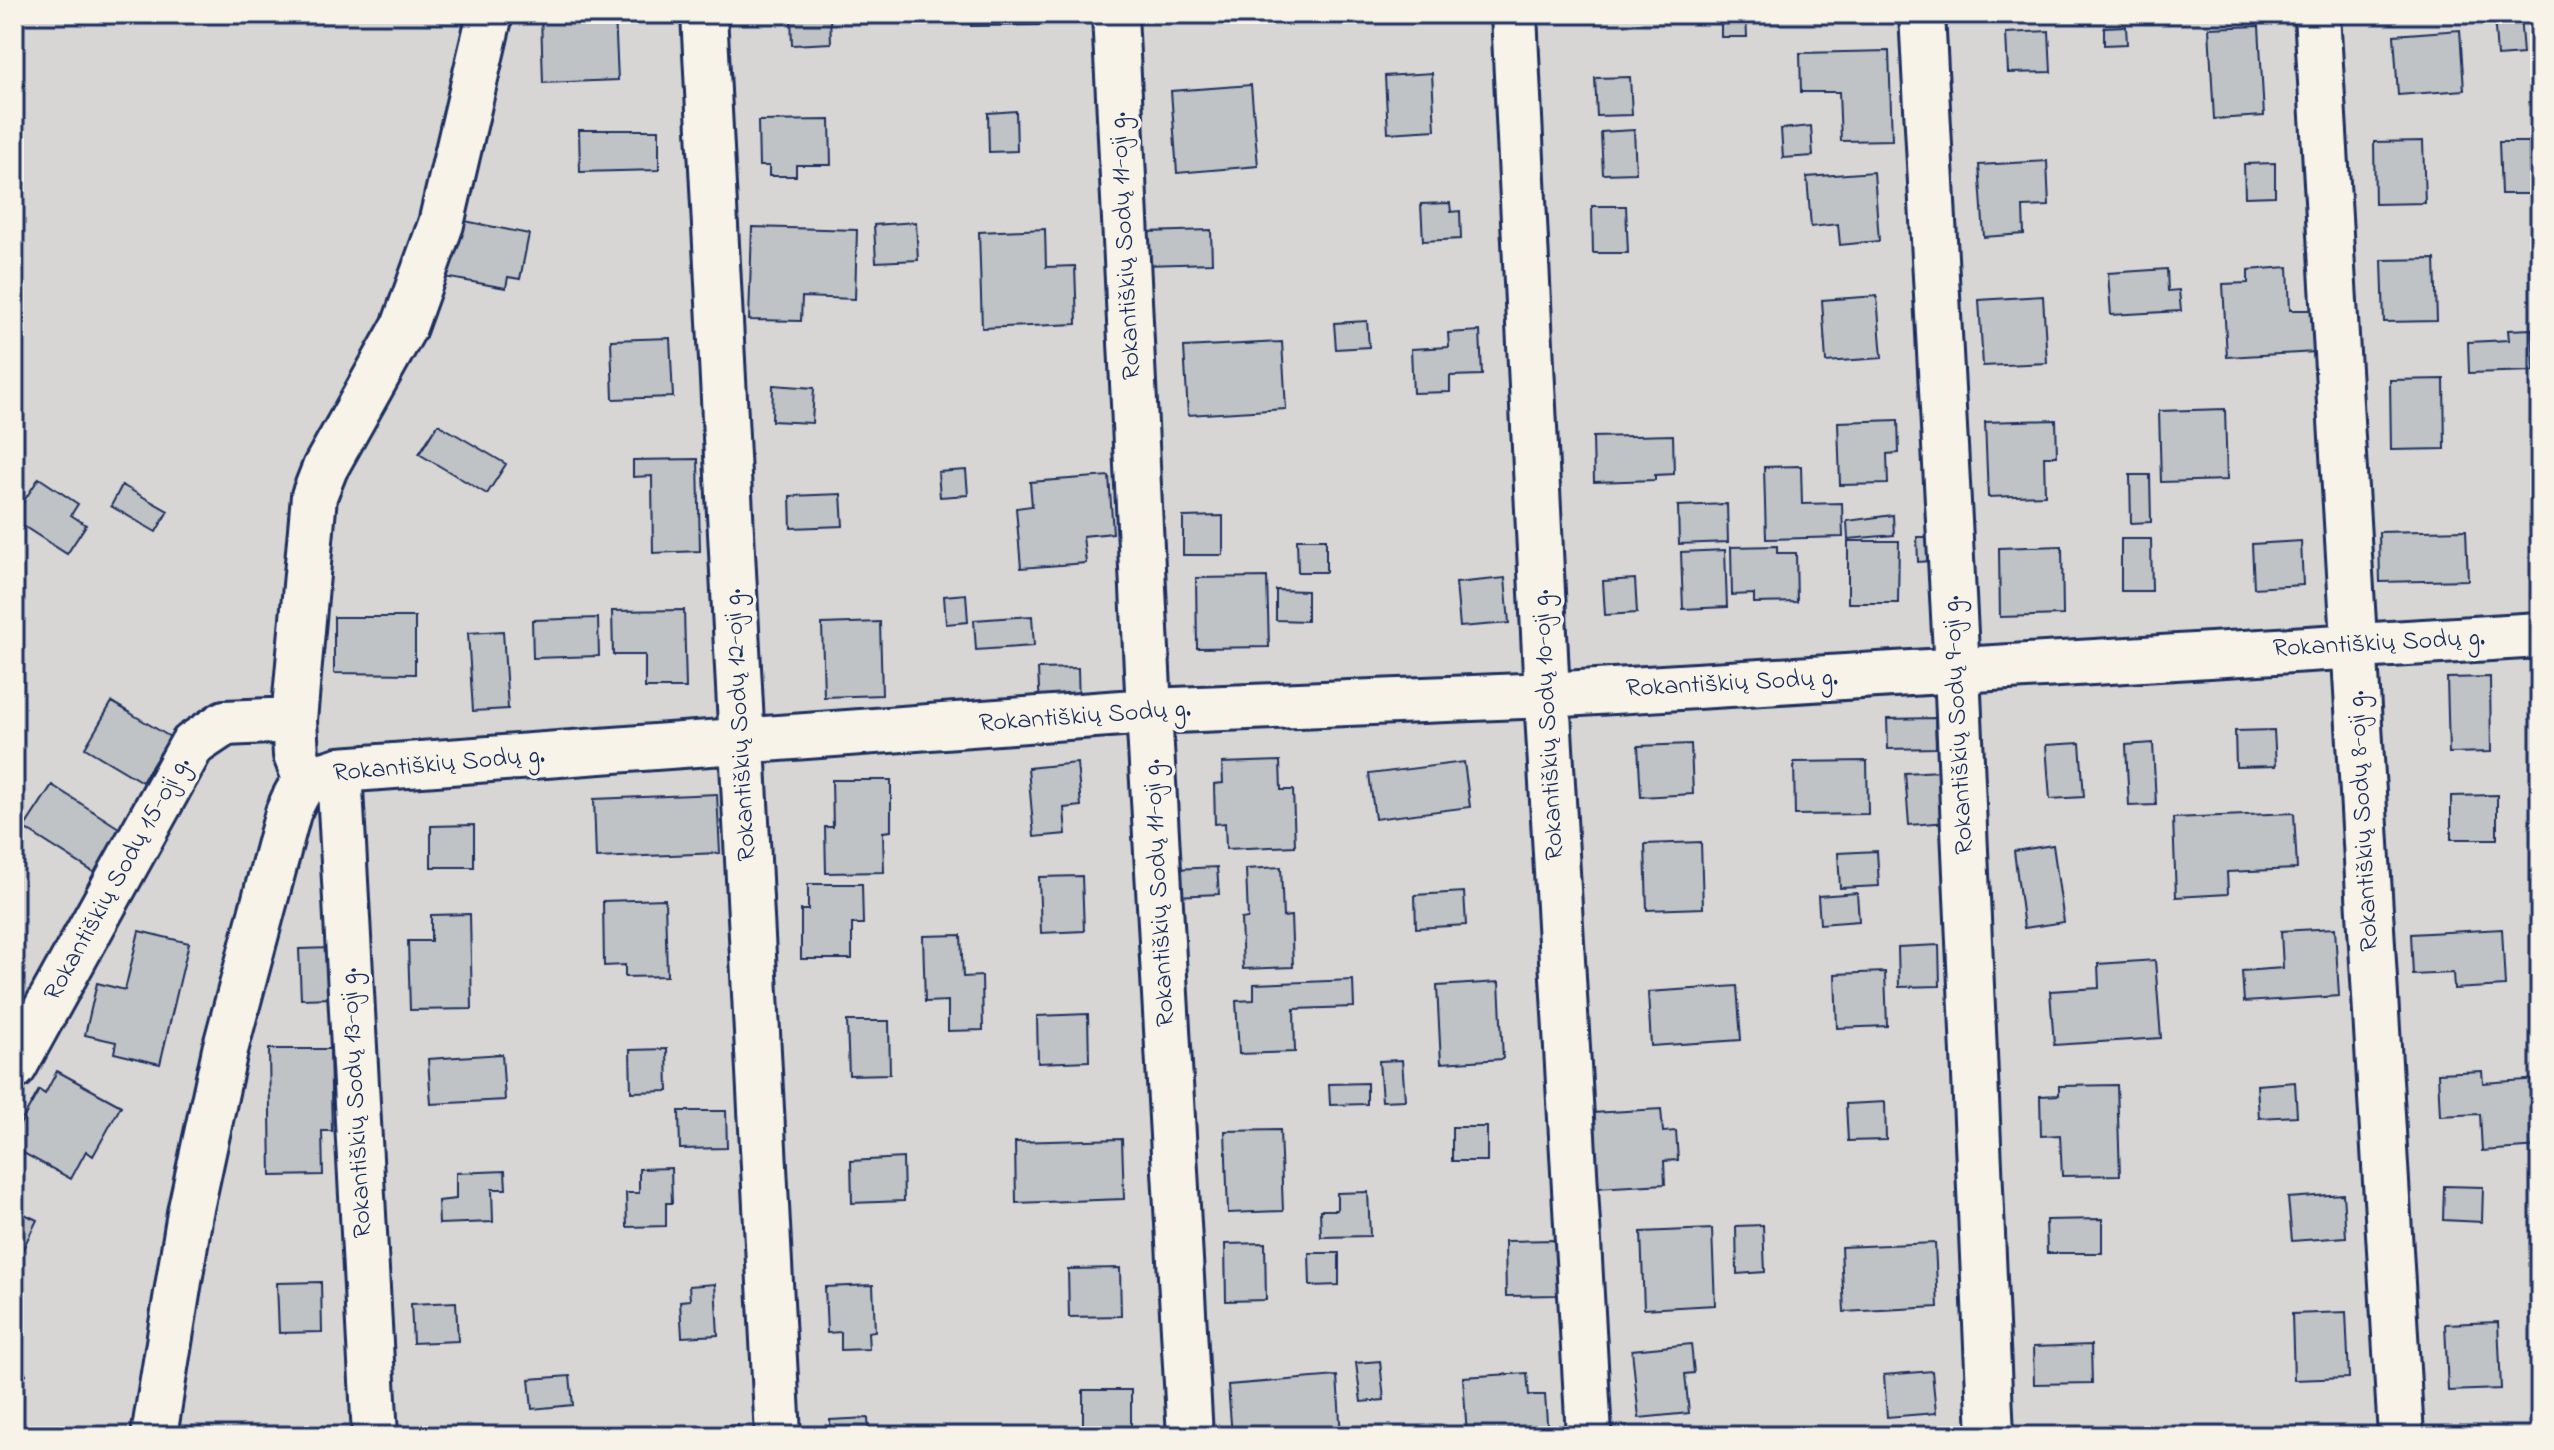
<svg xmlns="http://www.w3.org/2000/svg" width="2554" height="1450" font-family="'Indie Flower',sans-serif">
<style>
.green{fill:#d7d6d4;stroke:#798299;stroke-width:2}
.building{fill:#c0c3c5;stroke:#1b2f5e;stroke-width:2}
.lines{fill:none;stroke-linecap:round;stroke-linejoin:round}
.minor-casing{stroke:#1b2f5e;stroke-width:50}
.minor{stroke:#f7f3e8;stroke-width:44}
.labels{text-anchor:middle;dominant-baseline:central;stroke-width:7;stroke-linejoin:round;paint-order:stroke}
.street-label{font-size:26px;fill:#1b2f5e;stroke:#f7f3e8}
</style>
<rect width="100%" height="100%" fill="#f7f3e8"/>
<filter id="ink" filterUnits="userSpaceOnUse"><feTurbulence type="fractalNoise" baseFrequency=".0125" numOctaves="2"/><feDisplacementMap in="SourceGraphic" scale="16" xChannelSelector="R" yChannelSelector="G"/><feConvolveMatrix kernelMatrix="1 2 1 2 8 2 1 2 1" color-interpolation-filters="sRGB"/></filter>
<g filter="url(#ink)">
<path class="green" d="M14,14H2540V1436H14Z"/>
<path class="building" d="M541,14H615L618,80L543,83Z
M791,14H830L831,43L792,45Z
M971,14H1043V25L971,26Z
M1721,14H1746L1747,37H1721Z
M2494,14H2520L2523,54L2497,56Z
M2126,26L2127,44L2104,45V27Z
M2259,26L2264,116L2214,119L2209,28Z
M2460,30L2464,90L2398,95L2394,35Z
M2049,31L2051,72L2008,73L2006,33Z
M1889,51L1892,140L1841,141L1839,92H1801L1800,53Z
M2531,69H2540V120L2534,121Z
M1432,73L1435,130L1388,133L1385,76Z
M1630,77L1632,115L1597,116L1595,78Z
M1251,85L1258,166L1177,173L1171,91Z
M1016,111L1017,151L989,152L988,113Z
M830,120L831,165H796V176H769V166H759L758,121Z
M1811,126L1813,156L1783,158L1781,129Z
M579,130H659V170L580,172Z
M1634,130L1636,173L1603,174L1601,132Z
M2423,141L2425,203L2375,204L2374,142Z
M2499,142H2529L2530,194H2501Z
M2047,161L2049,206L2023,207L2024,234L1984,237L1979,165Z
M2275,163V196L2245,197L2244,164Z
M1874,172L1879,241L1840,245L1838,224L1811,227L1807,177Z
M1450,203L1451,212L1460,211L1461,239L1423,241L1421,204Z
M1592,206H1626L1628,253H1593Z
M450,218L529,234L520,279L508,277L506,288L439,276Z
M916,222L918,260L876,262L874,225Z
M752,227L857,230L855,299L802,297L801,321L749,320Z
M1045,229L1046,267L1075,266L1077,324L982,328L979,232Z
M1211,230L1212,263L1145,265V232Z
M2435,259L2437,321L2384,322L2382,260Z
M2288,267L2290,310H2313L2316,352L2227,357L2223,284L2248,283V270Z
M2167,269L2168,291L2179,290L2181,311L2111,315L2108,273Z
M1877,296L1882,358L1826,362L1822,300Z
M2043,296L2047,363L1983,366L1979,300Z
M1367,321L1369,347L1336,349L1334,323Z
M2532,329L2534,371L2469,373L2468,342L2509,340L2508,330Z
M1480,331L1482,375L1450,376V392L1413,393L1411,349L1449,347L1448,333Z
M670,338L673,397L613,399L611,340Z
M1282,342L1286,409L1188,415L1184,347Z
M2444,379L2445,449L2391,450L2390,380Z
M773,385L814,388L812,423L772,421Z
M2225,409L2227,480L2161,482L2159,411Z
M1898,420L1899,453L1887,454L1888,484L1840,485L1838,422Z
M2056,420L2057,456H2044L2045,495L1988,497L1985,422Z
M438,424L506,464L487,494L419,454Z
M1673,435L1674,474L1655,475V480L1594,482L1593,437Z
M698,459L700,551L653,553L652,476L633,477V460Z
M1801,466L1802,504L1842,503L1843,537L1766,539L1764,467Z
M966,470L968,495L940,497L938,472Z
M2130,475H2150L2151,522L2131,523Z
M1109,476L1113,533L1083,536L1086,563L1021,568L1016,508L1032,506L1030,482Z
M39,478L78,504L71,515L86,525L67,554L14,520V516Z
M122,485L168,511L156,532L111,506Z
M841,494L843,526L791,528L790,496Z
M1727,504L1728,542L1679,544L1678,506Z
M1893,515L1894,535L1848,539L1847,521Z
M1223,516V555H1183V517Z
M2466,530L2468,580L2380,582L2379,532Z
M1917,537H1930L1931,561L1918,562Z
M1297,539H1326V572H1298Z
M2121,539H2151L2152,591H2121Z
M1848,541H1899L1898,603H1848Z
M2301,541L2303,585L2254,588L2252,544Z
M1777,546V553H1796L1797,602L1754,603V594L1732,595L1731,547Z
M2062,546L2063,615L2000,617L1999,548Z
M1725,550L1727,607L1683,609L1681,552Z
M1267,577L1269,647L1197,648L1196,578Z
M1505,578L1509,623L1460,627L1456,583Z
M1635,579L1637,613L1605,615L1603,581Z
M1276,590L1307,591V621L1276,620Z
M966,594L968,622L946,624L944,596Z
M684,610L686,688H645V655H613L612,611Z
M1032,616L1034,646L976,650L974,620Z
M334,617H415V674L334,673Z
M598,618L599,656L533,658L532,620Z
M880,622L882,695L824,697L822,624Z
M503,631L508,709L473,711L468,633Z
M1078,668L1079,708L1040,709L1038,669Z
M2490,677L2491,752L2449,753L2447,678Z
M112,702L170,737L142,782L85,748Z
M1935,718L1936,748L1888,749L1887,719Z
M2274,730L2276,766L2236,767L2235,731Z
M2080,743L2084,797L2050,799L2046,745Z
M2153,743L2156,805L2129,806L2126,745Z
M1691,744L1693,794L1641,797L1638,746Z
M1280,761L1281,790H1293L1295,846L1226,849L1225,823L1215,824L1214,784L1223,783L1222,763Z
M1867,761L1868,814L1795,815L1794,762Z
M1464,762L1470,807L1375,819L1369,774Z
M1077,763L1081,806L1064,808L1066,834L1034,837L1028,768Z
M1940,771L1949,822L1909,825L1905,773Z
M832,780H891V831L883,832L884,872L826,873L825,827H833Z
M52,785L122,830L95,873L24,828Z
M717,794L720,853L596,858L594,799Z
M2497,795V839H2451V796Z
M2294,813L2297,869L2227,872L2228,894L2176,897L2173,818Z
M474,825V867H431V826Z
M1701,842L1703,908L1647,910L1645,844Z
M2053,845L2064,922L2024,928L2014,851Z
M1877,851L1879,886L1840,888L1838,853Z
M1217,867L1219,894L1175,896V869Z
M1281,867L1283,917L1291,916L1293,967L1243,969L1241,919L1248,918L1246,869Z
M1082,876L1084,931L1041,933L1039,877Z
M808,884H862L863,924H852V959H801V910H808Z
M1464,892L1466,925L1416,928L1415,895Z
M1857,893L1859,921L1820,924L1818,896Z
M665,899L667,976L625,977V965L604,966L603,901Z
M470,914L472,1009L410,1010L408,941H431V915Z
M2335,928L2339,996L2244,1002L2242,971L2283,968L2281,931Z
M2502,929L2505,986L2454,989L2453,973L2413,975L2411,934Z
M139,931L189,943L160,1064L114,1053L116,1042L85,1035L97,983L125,990Z
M961,935L963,977L982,976L983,1030L948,1031V1001L925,1002L923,936Z
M1939,945L1940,986L1899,987L1898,947Z
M332,948L333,998L301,999L299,949Z
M2534,956H2540V1019H2538Z
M2155,960L2161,1038L2054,1045L2050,991L2099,988L2098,964Z
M1885,972L1887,1026L1837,1028L1835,974Z
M1353,980L1354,1007L1294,1009L1295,1052L1239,1054L1236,1001L1254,1000V984Z
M1499,982L1503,1059L1441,1063L1437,986Z
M1737,986L1741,1040L1651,1046L1648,992Z
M1088,1014L1089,1061L1038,1063L1037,1016Z
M847,1021H889L890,1074L849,1075Z
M269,1049H330L332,1131H322L323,1175L271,1176Z
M667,1049L668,1091L631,1092L630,1050Z
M502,1054L505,1100L431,1104L428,1059Z
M1402,1060L1405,1100L1382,1101L1379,1061Z
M57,1071L121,1106L93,1156L86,1151L71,1179L14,1148V1135L39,1090L45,1094Z
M2482,1071L2483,1083L2540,1079V1147L2482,1151L2480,1114L2440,1116L2438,1073Z
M2295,1082L2297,1116L2259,1118L2257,1085Z
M1367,1083V1104L1330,1105L1329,1084Z
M2117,1085L2120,1175L2062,1176L2060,1135L2041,1136L2040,1096L2059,1095V1086Z
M1885,1102L1886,1140L1848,1141L1846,1104Z
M1661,1109L1663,1132L1676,1131L1678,1160L1664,1161L1665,1184L1597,1188L1592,1113Z
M679,1111H726L727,1148L680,1149Z
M1452,1127H1487V1161H1452Z
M1280,1130L1283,1211L1228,1213L1225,1131Z
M1122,1139L1124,1199L1016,1203L1015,1142Z
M903,1158L904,1201L852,1203L851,1161Z
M671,1168L672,1203H666V1226L627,1227L626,1193H639V1169Z
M505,1171L506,1189H492L493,1222L439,1224L438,1201L456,1199V1173Z
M2444,1186L2483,1187L2482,1222L2443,1220Z
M1368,1192L1370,1236L1321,1237L1320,1210H1337V1193Z
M2343,1194L2346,1237L2292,1241L2288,1198Z
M14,1209L37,1220L14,1267Z
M2102,1219V1253H2047L2046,1220Z
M1763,1225L1765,1272L1737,1274L1736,1226Z
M1712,1229L1715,1305L1644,1309L1641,1232Z
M1556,1240L1558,1295L1506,1296L1505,1241Z
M1265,1243L1266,1300L1226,1301L1225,1244Z
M1935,1243L1938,1307L1844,1312L1841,1247Z
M1309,1253H1339V1285L1310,1286Z
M1120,1268L1121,1316L1069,1317L1068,1269Z
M321,1282L322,1332L279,1333L277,1283Z
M715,1284L718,1335L682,1337L680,1301L690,1300L689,1286Z
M873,1285L875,1331L868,1332L869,1349L841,1350V1332L827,1333L825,1287Z
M456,1302L458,1341L413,1343L411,1304Z
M2346,1312L2349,1378L2294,1380L2292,1314Z
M2498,1322L2501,1389L2448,1391L2445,1324Z
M1691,1344L1694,1373L1685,1374L1689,1413L1639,1418L1632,1350Z
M2091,1345L2092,1383L2034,1384L2033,1347Z
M1380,1361L1384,1400L1361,1402L1356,1363Z
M14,1366L26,1374L14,1393Z
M1932,1371L1936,1413L1887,1417L1884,1375Z
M1527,1373L1529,1395H1545L1548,1436H1467L1463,1377Z
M570,1376L573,1405L532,1409L529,1379Z
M1337,1376L1341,1436H1232L1228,1385Z
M1083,1390H1131V1436H1083Z
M868,1418L869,1436H831L830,1420Z
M738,1425L739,1436H628V1432Z
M227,1431L294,1435V1436H227Z"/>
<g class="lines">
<g class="minor-casing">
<path id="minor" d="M704,14L778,1436
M1115,14L1149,711L1190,1436
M1514,14L1547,695L1589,1436
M1922,14L1957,671L1991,1436
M2317,14L2401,1436
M339,770L375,1436
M306,780L296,755L294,720L314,496L325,468L404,327L441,224L490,14
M14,1067L192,745L225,723L294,720
M154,1436L190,1213L225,1050L288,813C302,779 305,781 339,770L1149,711L1547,695L2540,635"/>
</g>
<use href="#minor" class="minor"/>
</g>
</g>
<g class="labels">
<g class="street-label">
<text transform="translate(1126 246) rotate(-93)">Rokantiškių Sodų 11-oji g.</text>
<text transform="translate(2379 644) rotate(-3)">Rokantiškių Sodų g.</text>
<text transform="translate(1732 684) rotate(-3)">Rokantiškių Sodų g.</text>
<text transform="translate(1085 717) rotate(-4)">Rokantiškių Sodų g.</text>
<text transform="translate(741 725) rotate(-93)">Rokantiškių Sodų 12-oji g.</text>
<text transform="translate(1549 725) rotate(-93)">Rokantiškių Sodų 10-oji g.</text>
<text transform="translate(1959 725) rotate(-93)">Rokantiškių Sodų 9-oji g.</text>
<text transform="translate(439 765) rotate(-5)">Rokantiškių Sodų g.</text>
<text transform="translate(2364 821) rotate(-93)">Rokantiškių Sodų 8-oji g.</text>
<text transform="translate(118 879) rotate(-61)">Rokantiškių Sodų 15-oji g.</text>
<text transform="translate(1160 893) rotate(-93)">Rokantiškių Sodų 11-oji g.</text>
<text transform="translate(357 1103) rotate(-93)">Rokantiškių Sodų 13-oji g.</text>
</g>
</g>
<rect width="2554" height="1450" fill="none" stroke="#f7f3e8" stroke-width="48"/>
<rect x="24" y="24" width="2506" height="1402" fill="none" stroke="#1b2f5e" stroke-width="3" filter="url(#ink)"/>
</svg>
